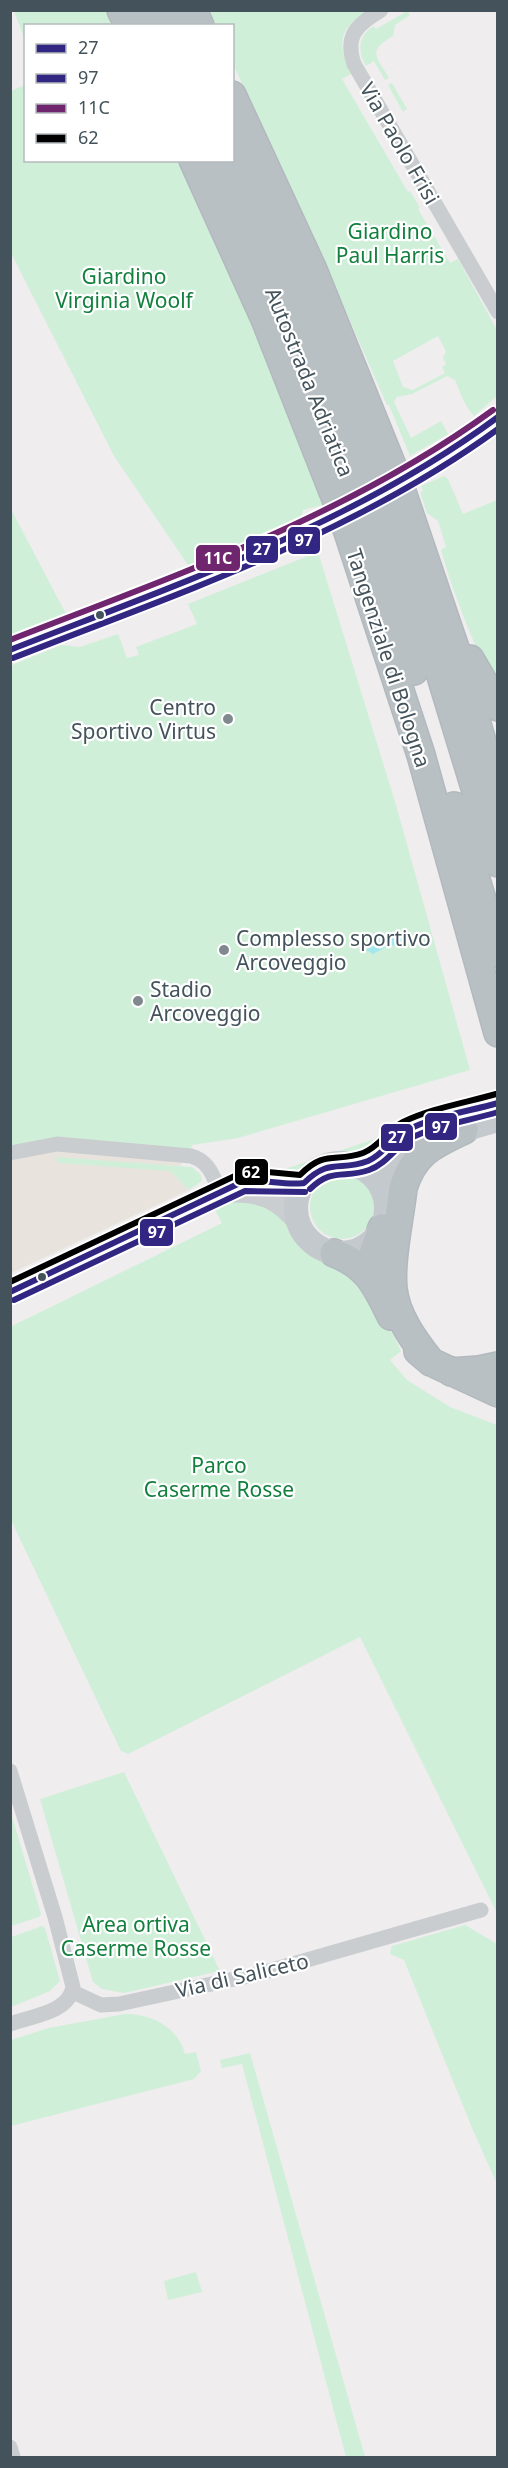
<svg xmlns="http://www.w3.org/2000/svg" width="508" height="2468" font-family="'Noto Sans',sans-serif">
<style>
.commercial{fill:#e8e3dd}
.green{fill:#d0efd9;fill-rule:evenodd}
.water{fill:#a3e7ef}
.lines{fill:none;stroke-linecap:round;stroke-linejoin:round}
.highway-casing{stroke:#b2b9be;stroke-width:30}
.street{stroke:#cacdcf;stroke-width:15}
.secondary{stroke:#caced0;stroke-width:21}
.primary{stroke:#c4c9cd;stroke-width:24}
.highway{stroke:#b9c0c4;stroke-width:27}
.highway-bridge-casing{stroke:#b2b9be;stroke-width:30;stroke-linecap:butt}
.highway-bridge{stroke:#b9c0c4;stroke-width:27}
.bus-1-casing{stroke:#fff;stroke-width:10}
.bus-2-casing{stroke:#fff;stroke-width:10}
.bus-3-casing{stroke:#fff;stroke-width:10}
.bus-4-casing{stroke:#fff;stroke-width:10}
.bus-1{stroke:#312783;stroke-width:6}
.bus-2{stroke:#312783;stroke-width:6}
.bus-3{stroke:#70266f;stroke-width:6}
.bus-4{stroke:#000;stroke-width:6}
.bus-dot{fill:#44535b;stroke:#fff;stroke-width:2}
.poi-dot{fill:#80898e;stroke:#fff;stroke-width:2}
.labels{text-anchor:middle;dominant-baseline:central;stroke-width:4.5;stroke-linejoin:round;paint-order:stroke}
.street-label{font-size:21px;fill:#44535b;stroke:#fff}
.park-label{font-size:21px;fill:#127f3d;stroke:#fff}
.poi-label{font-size:21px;fill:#44535b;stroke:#fff;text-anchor:start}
.line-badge{stroke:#fff;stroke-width:2}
.badge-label{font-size:16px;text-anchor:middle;font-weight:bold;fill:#fff}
</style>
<rect width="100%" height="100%" fill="#efedee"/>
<path class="commercial" d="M11,1146L191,1151L180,1166L189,1190L11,1273Z"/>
<path class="green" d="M14,11H109L116,25L26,26L25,40Z
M207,11H368C339,27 336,45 352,73L342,79L408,192L410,191L420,208L418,209L450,263L458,259L497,330V396L474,416C464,405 461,394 455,380L447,376L412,394L397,397L394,402L411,438L441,421L448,434L410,456L389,405H387L306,221L233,64L232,26L214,25ZM438,336L446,351L443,358L446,364L442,367L445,373L413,390L403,387L393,361Z
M407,11L410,15L395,25L393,36C367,51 376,56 389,78L385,80L374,61L366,66C357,51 358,35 374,26L376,29Z
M392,83L407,109L403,112L388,85Z
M25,85L26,160L180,161L260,337L327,504L303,510L301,520L188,565L114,456L11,253V91Z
M444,476L448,479L463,514L497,500V693C475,647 455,600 441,550L446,547L438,521L427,513L420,492L423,491L421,486Z
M11,509L66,614L11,636H10Z
M318,552L396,805L470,1070L238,1138L192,1145L191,1151L11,1146L10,666L61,645L80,647L118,634L127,658L139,655L136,647L197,624L188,604Z
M395,1126L375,1146L357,1154L332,1157L320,1161L300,1174L273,1173L372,1140Z
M56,1157L192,1167L201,1175L202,1181L189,1190L170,1171L58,1163Z
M310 1207a32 32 0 1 1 64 0a32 32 0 1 1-64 0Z
M228,1199L268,1207L291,1224L313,1250L326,1257L376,1298L401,1351L390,1360L407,1380L450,1407L497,1425V1913L360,1637L128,1754L121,1751L11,1520L10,1327L222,1223L211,1203Z
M124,1772L220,1971L124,1993L102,1989L93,1982L40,1799Z
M11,1813L41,1914L39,1917L11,1926Z
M465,1925L497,1944V2184L472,2128L404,1960L390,1954L392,1946Z
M42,1926L45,1928L60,1981L50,1991L11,2007V1937Z
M125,2014C152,2014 178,2027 185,2054L196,2052L201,2071L194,2079L11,2126V2040L49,2028Z
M250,2053L365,2457H344H346L242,2064L222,2068L220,2060Z
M196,2272L202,2292L168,2300L164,2281Z"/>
<path class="water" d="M403,936L408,938L406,944L388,946L373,954L366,950L370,943Z"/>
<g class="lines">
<g class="highway-casing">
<path id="highway" d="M121,10L129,26
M143,10L151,26
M171,10L178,26
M193,10L200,26
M232,95L313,270L393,468
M232,141L289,262L376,477
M193,160L265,319L336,499
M214,160L297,344L353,488
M403,495L455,648L498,797
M386,505L426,627L498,863
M364,518L414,671
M347,529L421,755L498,1033
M470,659L498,707
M454,806L498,953
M334,1253C367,1265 376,1285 391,1316
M379,1289L372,1257L382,1228
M418,1351L431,1362L498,1393
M431,1362C414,1341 396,1316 393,1289C390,1260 400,1217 403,1188C414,1152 433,1145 464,1130
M451,1372L479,1370L498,1366"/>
</g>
<path class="street" d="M381,10C358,24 344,35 354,64L498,312
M10,1153L57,1144L191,1156C209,1161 213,1176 220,1192
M10,1771L55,1917L73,1987C69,2013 31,2016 10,2024
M73,1992L101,2005L119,2004L258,1974L481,1910
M10,2447L13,2457"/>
<path class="secondary" d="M422,468L472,437L498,417
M10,650L247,555L326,521
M227,1192C261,1191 279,1198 299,1224
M10,1292L242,1182C263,1176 283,1188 304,1183"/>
<path class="primary" d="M296 1208a45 45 0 1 1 90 0a45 45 0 1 1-90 0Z
M347,1164L365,1162L376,1156L406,1130L498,1103
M384,1194L395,1160L411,1145L498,1120"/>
<use href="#highway" class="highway"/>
<g class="highway-bridge-casing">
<path id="highway-bridge" d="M393,468L403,495
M376,477L386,505
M353,488L364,518
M336,499L347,529"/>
</g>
<use href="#highway-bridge" class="highway-bridge"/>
<g class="bus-1-casing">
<path id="bus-1" d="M10,650C178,584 352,525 498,417
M304,1183C330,1157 340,1172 368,1161C382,1155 391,1140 404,1132C432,1116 467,1112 498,1103
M10,1292L242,1182C263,1178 283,1186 304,1183"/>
</g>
<g class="bus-2-casing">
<path id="bus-2" d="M13,658C179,593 353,535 498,429
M310,1189C333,1167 344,1179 369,1170C386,1164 395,1148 409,1139C436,1125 469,1121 498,1112
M14,1300L245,1191L305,1192"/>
</g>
<g class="bus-3-casing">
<path id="bus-3" d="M10,640C176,575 348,516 493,410"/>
</g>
<g class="bus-4-casing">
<path id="bus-4" d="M10,1282L239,1174L257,1171L300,1175C325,1149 336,1163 363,1153C379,1147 388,1130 403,1122C432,1108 465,1103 496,1094"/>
</g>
<use href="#bus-1" class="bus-1"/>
<use href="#bus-2" class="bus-2"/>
<use href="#bus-3" class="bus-3"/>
<use href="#bus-4" class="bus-4"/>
</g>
<g class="bus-dot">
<circle cx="100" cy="615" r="5"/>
<circle cx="42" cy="1277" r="5"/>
</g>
<g class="poi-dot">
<circle cx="228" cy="719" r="6"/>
<circle cx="224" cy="950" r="6"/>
<circle cx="138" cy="1001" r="6"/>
</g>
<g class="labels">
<g class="street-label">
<text transform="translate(400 143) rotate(60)">Via Paolo Frisi</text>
<text transform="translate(310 382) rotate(68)">Autostrada Adriatica</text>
<text transform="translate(389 658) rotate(72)">Tangenziale di Bologna</text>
<text transform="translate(242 1975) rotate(-13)">Via di Saliceto</text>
</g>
<g class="park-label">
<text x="390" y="231">Giardino<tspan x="390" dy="24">Paul Harris</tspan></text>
<text x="124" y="276">Giardino<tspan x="124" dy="24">Virginia Woolf</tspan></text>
<text x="219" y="1465">Parco<tspan x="219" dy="24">Caserme Rosse</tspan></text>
<text x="136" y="1924">Area ortiva<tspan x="136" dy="24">Caserme Rosse</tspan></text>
</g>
<g class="poi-label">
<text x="216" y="707" text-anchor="end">Centro<tspan x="216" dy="24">Sportivo Virtus</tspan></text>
<text x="236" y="938">Complesso sportivo<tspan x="236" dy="24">Arcoveggio</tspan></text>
<text x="150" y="989">Stadio<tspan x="150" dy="24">Arcoveggio</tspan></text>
</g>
</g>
<g class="line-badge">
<rect x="287" y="526" width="34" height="29" rx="6" fill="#312783"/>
<rect x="245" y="535" width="34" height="29" rx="6" fill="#312783"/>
<rect x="195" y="544" width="46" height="28" rx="6" fill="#70266f"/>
<rect x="424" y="1112" width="34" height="29" rx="6" fill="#312783"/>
<rect x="380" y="1123" width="34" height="29" rx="6" fill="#312783"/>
<rect x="234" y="1158" width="35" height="28" rx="6" fill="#000"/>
<rect x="139" y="1218" width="35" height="29" rx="6" fill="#312783"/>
</g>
<g class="badge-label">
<text x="304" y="546">97</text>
<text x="262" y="555">27</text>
<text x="218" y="564">11C</text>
<text x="441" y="1133">97</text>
<text x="397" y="1143">27</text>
<text x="251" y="1178">62</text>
<text x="157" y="1238">97</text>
</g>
<rect width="508" height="2468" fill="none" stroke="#44535b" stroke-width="24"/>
<rect x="24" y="24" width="210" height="138" fill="#ffffff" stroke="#b4babd" stroke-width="1.5"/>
<rect x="36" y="44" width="30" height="9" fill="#312783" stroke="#b4babd" stroke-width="1.5"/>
<text x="78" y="54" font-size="18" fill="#44535b">27</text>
<rect x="36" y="74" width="30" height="9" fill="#312783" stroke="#b4babd" stroke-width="1.5"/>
<text x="78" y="84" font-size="18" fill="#44535b">97</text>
<rect x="36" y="104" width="30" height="9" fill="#70266f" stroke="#b4babd" stroke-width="1.5"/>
<text x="78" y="114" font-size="18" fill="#44535b">11C</text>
<rect x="36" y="134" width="30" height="9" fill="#000000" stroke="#b4babd" stroke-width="1.5"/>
<text x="78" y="144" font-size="18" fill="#44535b">62</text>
</svg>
